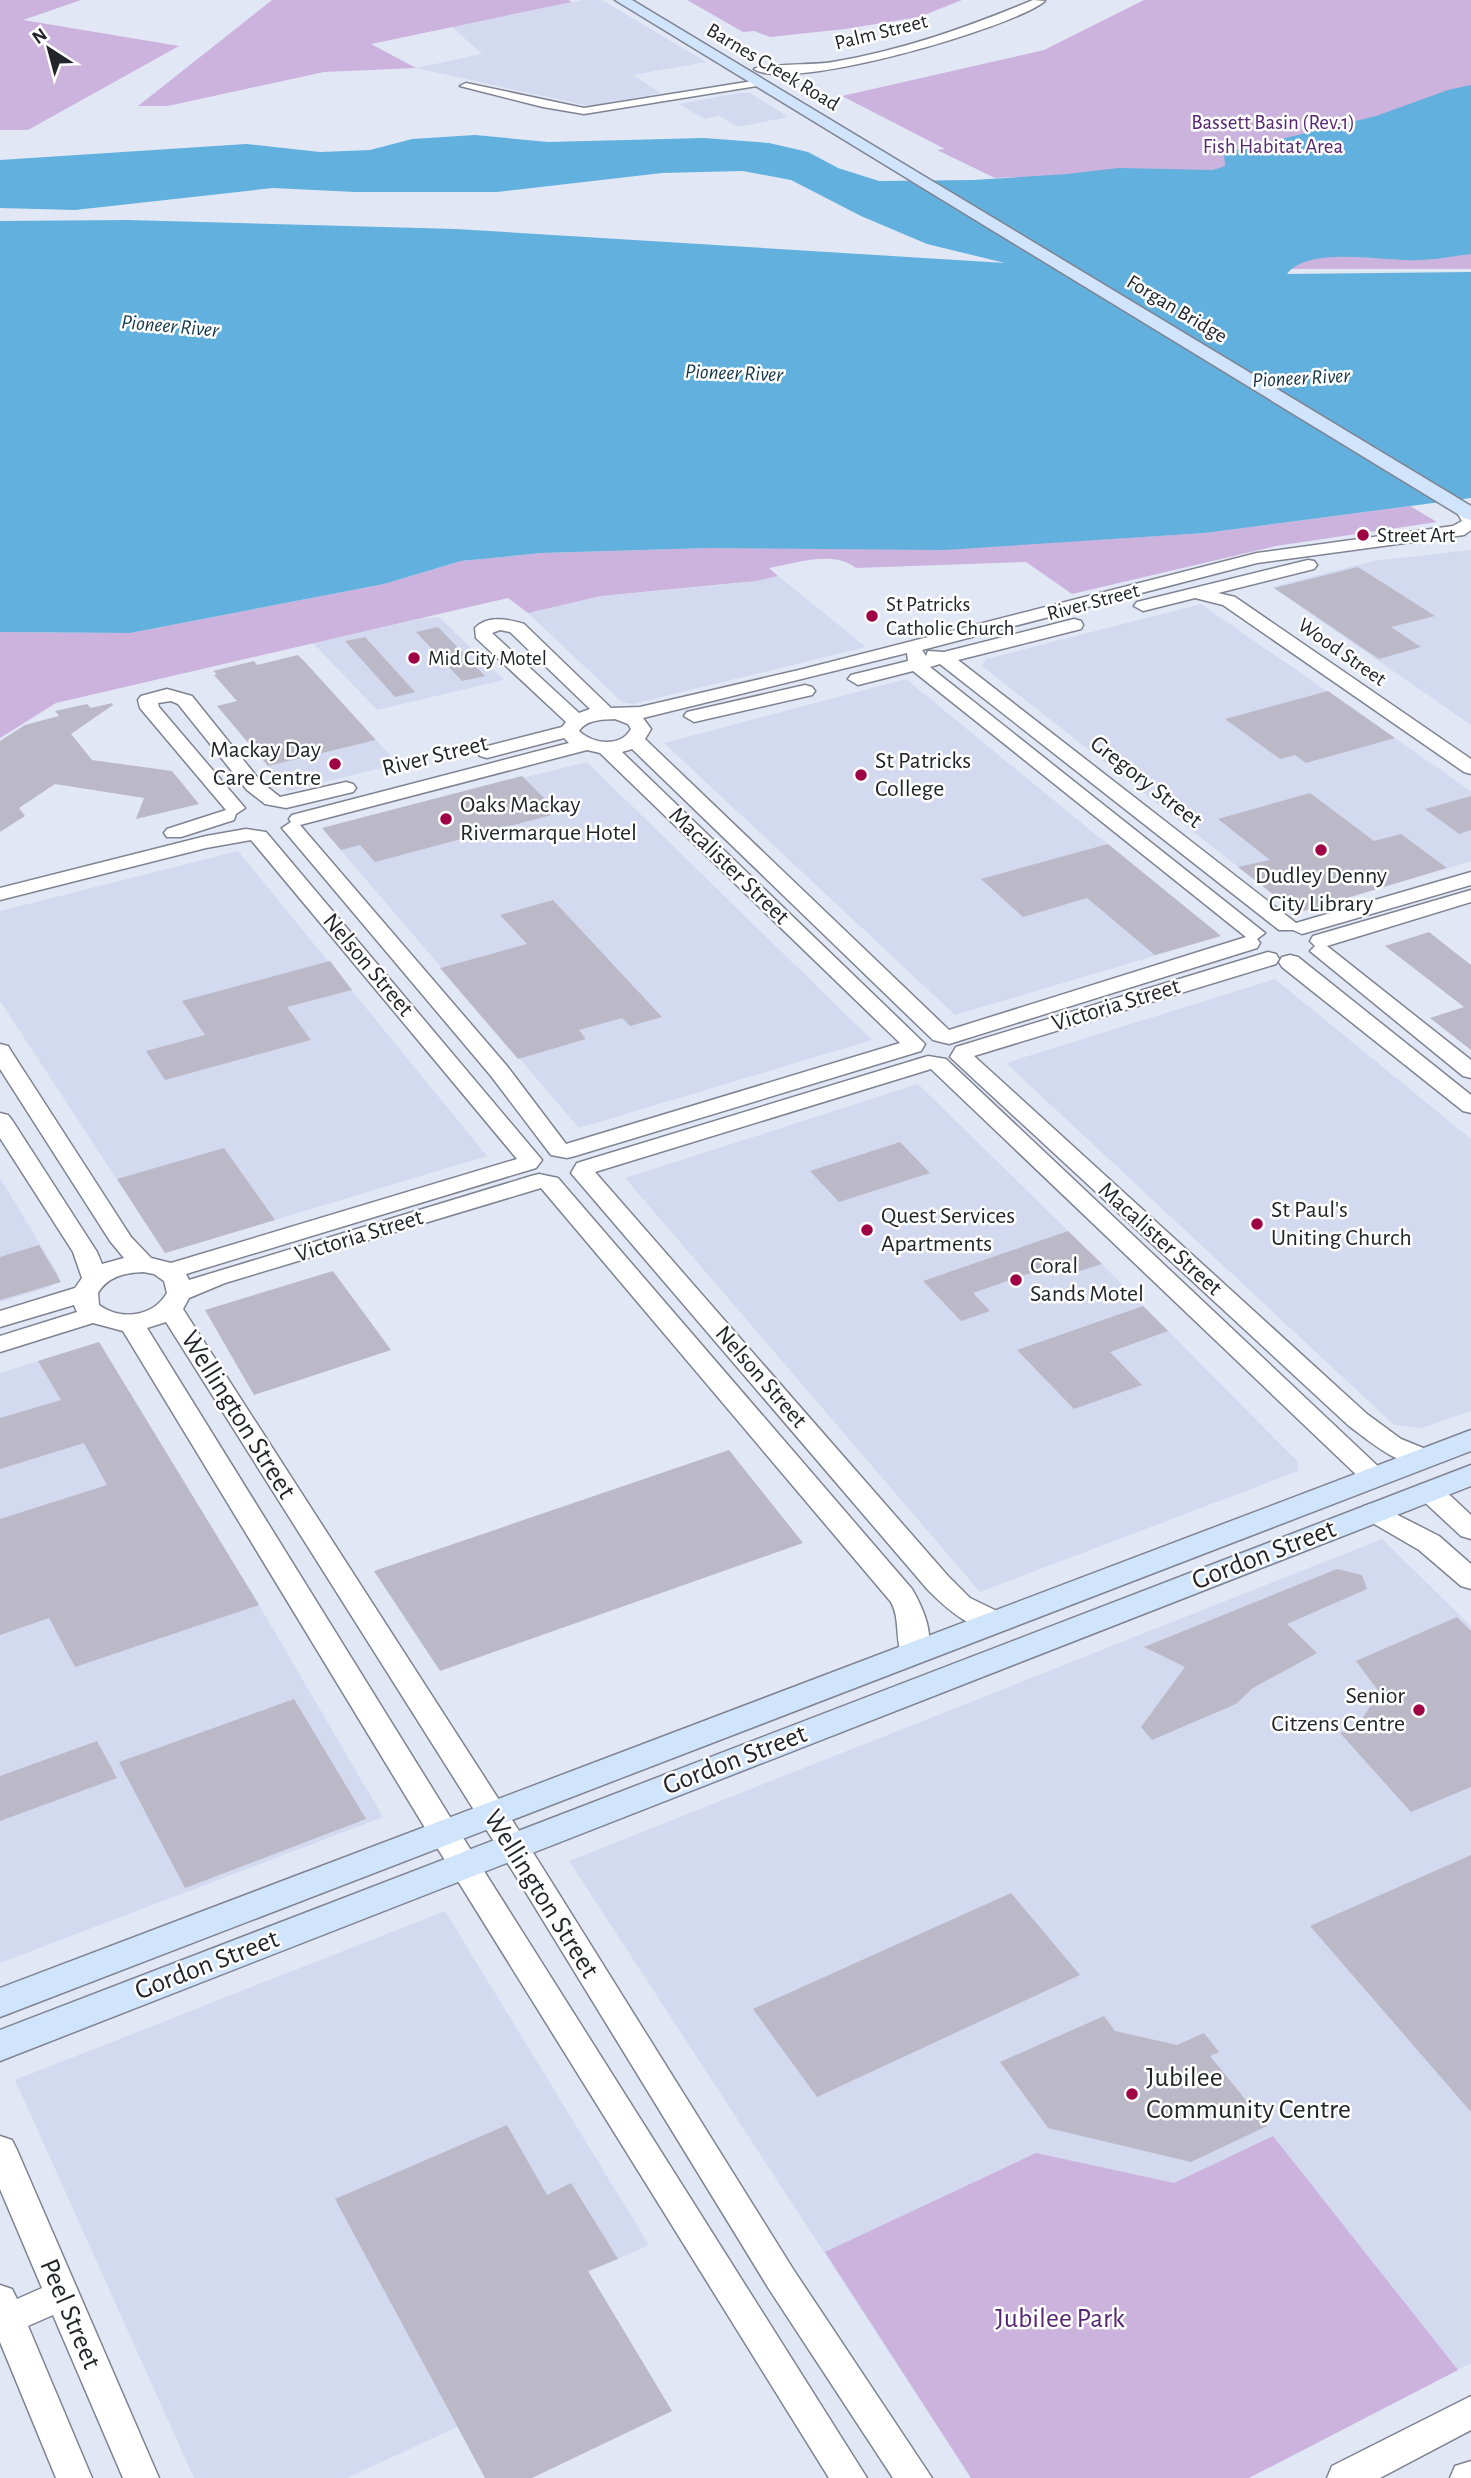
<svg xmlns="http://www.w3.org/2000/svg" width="1471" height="2478" font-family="'Alegreya Sans',sans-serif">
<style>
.built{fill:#d3daf0}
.green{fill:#cbb3dd}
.water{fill:#62b0dd}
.building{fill:#bbb8c8}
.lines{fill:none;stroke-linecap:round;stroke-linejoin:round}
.minor-casing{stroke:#7f8391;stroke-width:3}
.tertiary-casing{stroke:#7f8391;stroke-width:3}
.secondary-casing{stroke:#7f8391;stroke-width:3}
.minor{fill:#fff;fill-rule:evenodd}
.tertiary{fill:#fff;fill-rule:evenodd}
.secondary{fill:#d0e4fc;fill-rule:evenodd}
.poi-dot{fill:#9f0244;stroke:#fff;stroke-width:2.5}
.labels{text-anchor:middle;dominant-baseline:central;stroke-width:5;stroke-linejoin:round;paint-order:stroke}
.far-street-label{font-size:21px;fill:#23252b;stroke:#fff}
.far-park-label{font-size:21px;fill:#572673;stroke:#fff}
.far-water-label{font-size:21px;font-style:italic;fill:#103346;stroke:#fff}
.far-poi-label{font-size:21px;fill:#23252b;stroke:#fff;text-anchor:start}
.poi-label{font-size:24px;fill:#23252b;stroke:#fff;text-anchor:start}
.street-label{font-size:24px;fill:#23252b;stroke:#fff}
.near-street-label{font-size:28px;fill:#23252b;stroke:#fff}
.near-poi-label{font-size:28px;fill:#23252b;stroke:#fff;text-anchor:start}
.near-park-label{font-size:28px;fill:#572673;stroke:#fff}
</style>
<rect width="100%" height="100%" fill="#e2e7f6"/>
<path class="built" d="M583,0H602L706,62L633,75L661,93L589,106L416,68L482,54L452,27Z
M739,93H750L788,117L738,127L719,116L704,119L679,104Z
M1471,550V725L1272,587L1373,561Z
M778,576L866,647L633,704L622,702L528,613L601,596L731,584Z
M1201,604L1471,791V861L1297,913L982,666L986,659Z
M439,617L504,680L377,710L313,643L424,618Z
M906,679L1062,807L1221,936L955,1015L664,743Z
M376,740L398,764L288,791L268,766Z
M587,762L872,1040L579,1128L326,833L333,825Z
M238,851L487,1156L165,1253L0,1001V911Z
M1275,979L1471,1139V1411L1422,1428L1394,1425L1008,1065L1009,1062Z
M918,1084L1102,1264L1298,1462V1471L980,1592L625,1178Z
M0,1178L59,1275L50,1287L0,1302Z
M99,1342L259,1605L383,1817L0,1963V1373Z
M1382,1539L1471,1626V2363L1249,2478H971L569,1861Z
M445,1911L649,2245L416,2349L457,2427L347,2478H194L15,2080Z"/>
<path class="green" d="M0,0H81L23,20L179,46L28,130H0Z
M272,0H568L572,2L371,44L416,68L324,72L168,106H138Z
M687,0H962L919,17L845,29L770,37L754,31L743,32Z
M1144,0H1471V269H1227L1015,177L995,178L937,150L945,149L842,96L1044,50Z
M1410,506L1437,522L1276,546L1072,594L1026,562L856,568C833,550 797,563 769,568L778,576L756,581L601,596L528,613L508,598L56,703L0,738V632L130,633L384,584L461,561L542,553L708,548L943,549L1205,533Z
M1273,2136L1458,2370L1249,2478H971L825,2252L1036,2153L1174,2183Z"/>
<path class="water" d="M1471,85V254C1453,256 1435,260 1417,260C1385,262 1309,245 1287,274L1471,272V498L1205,533L944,550L708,548L542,553L461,561L384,584L130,633L0,632V221L128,220L456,229L1005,263L927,244L861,216L791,180L743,171L662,173L497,192H355L273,188L75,210L0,208V160L246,144L320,152L370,150L412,139L475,135L548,142L704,138L769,143L808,152L838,168L879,181L973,180L1067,174L1119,168L1213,170L1225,166L1224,153L1376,116L1448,90Z"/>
<path class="building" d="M1358,567L1435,616L1391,627L1421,647L1379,659L1274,588Z
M438,627L485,676L462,681L416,632Z
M365,637L415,692L395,697L345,641Z
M298,655L304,661L376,740L268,766L217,706L237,701L214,675L217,674L213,671L254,661L257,665Z
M1328,691L1395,738L1306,763L1295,755L1280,759L1225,719Z
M112,703L113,705L71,734L92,760L172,771L199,804L136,819L144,798L55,784L19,808L25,816L0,832V741L25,725L59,716L55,711L87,704L91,708Z
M522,776L559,813L375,862L360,845L341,850L322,828Z
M1310,793L1374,841L1401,834L1447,868L1297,913L1238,867L1270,860L1218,819Z
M1471,796V830L1459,834L1425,809Z
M1108,844L1221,936L1155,955L1087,898L1023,917L981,879Z
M553,900L662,1017L630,1026L622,1018L579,1030L586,1039L518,1059L440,968L527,944L500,915Z
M1429,932L1471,965V1050L1430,1018L1464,1007L1385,946Z
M330,961L352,990L287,1007L311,1040L165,1080L146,1051L205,1035L182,1001Z
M900,1142L930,1173L839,1202L810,1171Z
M224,1148L275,1220L165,1253L117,1179Z
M1068,1231L1102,1264L1070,1274L1059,1263L973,1293L990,1311L961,1321L923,1281Z
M39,1245L61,1282L0,1300V1257Z
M333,1271L391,1350L254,1395L205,1310Z
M1143,1306L1168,1331L1110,1352L1142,1385L1074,1409L1017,1350Z
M99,1342L259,1605L75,1667L49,1618L0,1635V1519L107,1485L84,1443L0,1469V1418L61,1400L38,1361Z
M729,1450L803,1543L440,1671L374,1571Z
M1337,1569L1362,1575L1367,1589L1287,1624L1317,1653L1253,1688L1236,1704L1152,1740L1141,1727L1185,1667L1144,1647Z
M1457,1617L1471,1631V1787L1411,1812L1340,1733L1357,1727L1379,1692L1356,1661Z
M294,1699L366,1819L185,1888L119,1762Z
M97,1741L117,1778L0,1821V1776Z
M1471,1855V2112L1310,1926Z
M1011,1893L1080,1975L817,2097L753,2009Z
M1104,2016L1115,2031L1177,2045L1204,2033L1219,2052L1210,2056L1267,2126L1191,2162L1048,2128L1000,2062Z
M507,2125L547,2195L571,2183L618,2259L588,2271L672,2411L532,2478H485L335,2199Z"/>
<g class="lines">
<g class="minor-casing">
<path id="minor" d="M1033,0L1045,1C1013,28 788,93 754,69C762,64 818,65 833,62C903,50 968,27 1033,0Z
M759,80L765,83L763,85L584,114L543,107L460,86L466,83L584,108Z"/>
</g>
<g class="tertiary-casing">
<path id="tertiary" d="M1464,504L1471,507V530L1464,535L1257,563L922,650L926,656L928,651L944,652L1074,619L1081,621L1083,625L1081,629L958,660L1296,923L1471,872V885L1302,934L1293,930H1279L940,664L930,667L1265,933L1257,939L1260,943L1257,948L949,1044L933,1040L632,749L622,752L925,1044L921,1051L575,1156L567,1158L551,1155L491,1076L282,828L291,822L289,819L292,815L569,743L564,738L487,758L480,756L477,752L480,748L562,727L566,722L476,638L475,628C487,615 508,619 524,624L611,708L640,707L799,670L1257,553L1453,526L1462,521L1455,509ZM500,630L510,632L590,709L579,713L492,633ZM907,653L908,661L851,675L848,679L858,685L913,671L1246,937L949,1030L645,739L651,729L643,718ZM615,719L628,724L631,729C620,748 593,744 579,731C587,719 602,720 615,719ZM587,750L600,753L900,1043L566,1144L507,1066L300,825Z
M1308,560L1314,561L1317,565L1314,569L1218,593L1235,597L1471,759V774L1464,772L1223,605L1195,598L1143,611L1134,606L1137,602Z
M805,685L812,687L815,691L812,695L694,722L684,716L687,712Z
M167,689L192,696L261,782L280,797L346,782L353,784L356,788L353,792L286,808L265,804L247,790L178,704L171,701L158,703L159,707L245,808L236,814L234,820L181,837H167L164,833L167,829L226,810L140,708L138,700L141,696Z
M246,829L266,832L542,1160L536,1168L186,1274L189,1280L531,1176L539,1174L558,1178L912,1589C923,1608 937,1638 924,1659L914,1662L904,1659C894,1642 901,1620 891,1602L541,1188L225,1283L189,1298L183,1309L539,1862L793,2269L932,2478H893L769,2289L517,1878L166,1322L147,1328L455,1825L867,2478H829L433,1841L123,1331L93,1323L0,1352V1336L77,1312L74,1305L0,1327V1311L75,1288L82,1278L73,1252L0,1138V1113L8,1115L12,1120L97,1252L102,1264L124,1258L110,1241L0,1069V1044L8,1046L11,1051L131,1237L151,1258L171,1263L517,1159L251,840L206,848L0,900V888L206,836ZM143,1272L154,1274L164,1281L167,1293C153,1317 121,1321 99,1305L98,1293C108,1276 125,1273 143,1272Z
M1471,890V902L1327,946L1471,1060V1078L1463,1076L1310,951L1315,946L1310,941L1313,936Z
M1268,952L1276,954L1279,959L1276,964L974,1056L1367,1414L1401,1439L1433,1452L1437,1458L1433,1464C1404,1472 1371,1442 1349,1426L950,1057L956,1047Z
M1290,955L1298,957L1471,1095V1113L1463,1111L1282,967L1279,962L1282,957Z
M928,1056L946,1059L1383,1471L1387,1477L1383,1483L1374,1486L1365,1483L931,1069L595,1172L948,1576L970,1598L1005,1615L1009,1622L1005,1629C977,1637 946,1608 928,1590L571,1173L577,1163Z
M1429,1482L1439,1485L1471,1515V1539L1461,1536L1419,1497L1416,1491L1419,1485Z
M1374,1503L1439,1536L1471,1564V1589L1461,1586L1419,1550L1364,1518L1360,1512L1364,1506Z
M0,2136L12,2140L17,2150L159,2478H123L53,2315L28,2326L92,2478H56L0,2342V2285L12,2289L17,2299L42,2288L0,2189Z
M1471,2396V2430L1380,2478H1327L1332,2466Z
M1471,2461V2478H1450L1455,2466Z"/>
</g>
<g class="secondary-casing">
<path id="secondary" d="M615,0H632L1471,506V520L1464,518Z
M1471,1430V1451L0,2017V1988Z
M1471,1465V1486L0,2061V2030Z"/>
</g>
<use href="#minor" class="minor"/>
<use href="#tertiary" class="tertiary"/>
<use href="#secondary" class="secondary"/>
</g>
<g class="poi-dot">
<circle cx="1363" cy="535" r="7"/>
<circle cx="872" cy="616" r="7"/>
<circle cx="414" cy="658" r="7"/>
<circle cx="335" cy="764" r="7"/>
<circle cx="861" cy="775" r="7"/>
<circle cx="446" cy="819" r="7"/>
<circle cx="1321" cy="850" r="7"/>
<circle cx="1257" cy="1224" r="7"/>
<circle cx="867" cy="1230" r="7"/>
<circle cx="1016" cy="1280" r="7"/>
<circle cx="1419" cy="1710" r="7"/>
<circle cx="1132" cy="2094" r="7"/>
</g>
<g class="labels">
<g class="far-street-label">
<text transform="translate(881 32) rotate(-14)">Palm Street</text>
<text transform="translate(773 67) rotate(31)">Barnes Creek Road</text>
<text transform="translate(1177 309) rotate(31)">Forgan Bridge</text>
<text transform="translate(1093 602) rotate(-15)">River Street</text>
<text transform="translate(1342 652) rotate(35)">Wood Street</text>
</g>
<g class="far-park-label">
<text x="1273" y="122">Bassett Basin (Rev.1)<tspan x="1273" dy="24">Fish Habitat Area</tspan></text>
</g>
<g class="far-water-label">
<text transform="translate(170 326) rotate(5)">Pioneer River</text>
<text transform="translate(734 373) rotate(2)">Pioneer River</text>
<text transform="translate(1301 378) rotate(-3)">Pioneer River</text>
</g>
<g class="far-poi-label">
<text x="1377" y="535">Street Art</text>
<text x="886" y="604">St Patricks<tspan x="886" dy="24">Catholic Church</tspan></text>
<text x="428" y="658">Mid City Motel</text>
</g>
<g class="poi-label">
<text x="321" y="750" text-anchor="end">Mackay Day<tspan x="321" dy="28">Care Centre</tspan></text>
<text x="875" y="761">St Patricks<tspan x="875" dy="28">College</tspan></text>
<text x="460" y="805">Oaks Mackay<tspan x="460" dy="28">Rivermarque Hotel</tspan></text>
<text x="1321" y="876" text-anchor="middle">Dudley Denny<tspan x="1321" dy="28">City Library</tspan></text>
<text x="1271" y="1210">St Paul's<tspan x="1271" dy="28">Uniting Church</tspan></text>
<text x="881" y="1216">Quest Services<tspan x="881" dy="28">Apartments</tspan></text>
<text x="1030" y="1266">Coral<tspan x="1030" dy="28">Sands Motel</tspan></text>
<text x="1405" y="1696" text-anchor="end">Senior<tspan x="1405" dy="28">Citzens Centre</tspan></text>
</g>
<g class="street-label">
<text transform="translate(435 756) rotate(-14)">River Street</text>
<text transform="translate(1146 782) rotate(38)">Gregory Street</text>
<text transform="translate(729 866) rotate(44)">Macalister Street</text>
<text transform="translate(368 965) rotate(50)">Nelson Street</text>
<text transform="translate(1116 1005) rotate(-17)">Victoria Street</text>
<text transform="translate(359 1236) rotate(-17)">Victoria Street</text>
<text transform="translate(1160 1239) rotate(42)">Macalister Street</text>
<text transform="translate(761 1377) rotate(49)">Nelson Street</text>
</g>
<g class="near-street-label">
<text transform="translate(238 1415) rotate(58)">Wellington Street</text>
<text transform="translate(1264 1555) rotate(-21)">Gordon Street</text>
<text transform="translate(735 1760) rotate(-21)">Gordon Street</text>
<text transform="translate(541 1894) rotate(58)">Wellington Street</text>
<text transform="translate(207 1965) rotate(-21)">Gordon Street</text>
<text transform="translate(70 2314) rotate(67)">Peel Street</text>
</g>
<g class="near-poi-label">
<text x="1146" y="2078">Jubilee<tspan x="1146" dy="32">Community Centre</tspan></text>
</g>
<g class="near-park-label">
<text x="1060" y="2319">Jubilee Park</text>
</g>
</g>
<g transform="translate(49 49) rotate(324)" stroke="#ffffff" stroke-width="5" paint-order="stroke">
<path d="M0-5L12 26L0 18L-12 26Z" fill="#23252b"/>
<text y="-10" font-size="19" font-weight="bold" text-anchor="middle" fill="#23252b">N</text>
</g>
</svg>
